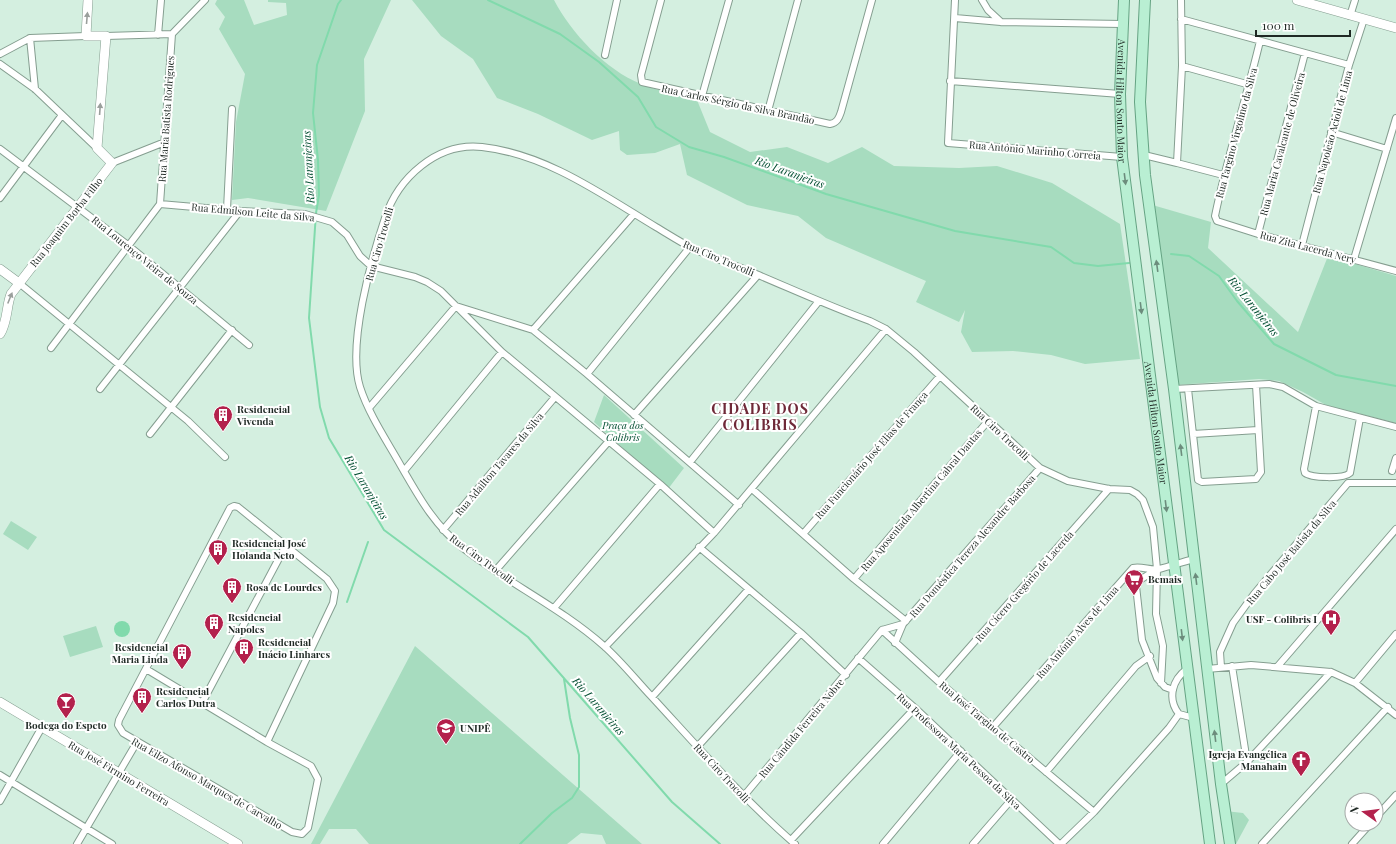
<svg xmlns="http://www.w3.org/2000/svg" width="1396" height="844" font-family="'Playfair Display',serif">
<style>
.green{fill:#a7dcbf}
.water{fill:#81daac}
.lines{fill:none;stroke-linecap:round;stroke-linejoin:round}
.stream{stroke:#81daac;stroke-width:2}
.street-casing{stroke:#859e90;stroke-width:8}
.secondary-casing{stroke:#859e90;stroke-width:10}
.primary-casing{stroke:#65a383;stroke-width:12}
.street{stroke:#fff;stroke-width:6}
.secondary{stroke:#fff;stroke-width:9}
.primary{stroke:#b9efd3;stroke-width:10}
.oneway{fill:#9a9f9c}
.oneway2{fill:#6c8c7c}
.labels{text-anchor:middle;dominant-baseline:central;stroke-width:4;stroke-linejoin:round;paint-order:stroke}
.street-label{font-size:10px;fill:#1f2924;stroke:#fff}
.poi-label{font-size:10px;font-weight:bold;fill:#1f2924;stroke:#fff;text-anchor:start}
.park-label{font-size:10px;font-style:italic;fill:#024e31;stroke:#fff}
.water-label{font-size:11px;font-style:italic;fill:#014d30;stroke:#fff}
.district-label{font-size:14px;font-weight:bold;letter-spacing:1px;fill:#6f2938;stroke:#fff}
</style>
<rect width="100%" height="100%" fill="#d4efe0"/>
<path class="green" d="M217,0H244L254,25L287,15L286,3L268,2V0H391L364,59L365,111L326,211L248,198L232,200L236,122L245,74L219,29L225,17L215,4Z
M412,0H554C571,33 606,70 641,84C658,91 679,95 697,100L710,132L750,152L787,147L828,163L862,147L894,166L959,168L997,166L1052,183L1120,224L1140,359L1085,364L1051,355L1013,351L972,352L961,332L965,310L959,322L916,302L926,281L826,238L798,216L747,205L687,175L680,144L655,153L627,155L620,150L619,131L592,140L538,114L497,98L473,59L441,36Z
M1149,204L1211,222L1208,248L1298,332L1328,256L1396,276V423L1326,405L1303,392L1279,381L1259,379L1176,385Z
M604,395L684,468L668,489L594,422Z
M11,521L37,537L28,550L3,534Z
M96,626L103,647L70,657L63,636Z
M415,646L642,844H606L602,835L581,833L567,844H369L356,829H329L320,844H311Z
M1225,811L1243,813L1249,820L1236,844H1229Z"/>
<path class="water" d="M114 629a8 8 0 1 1 16 0a8 8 0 1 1-16 0Z"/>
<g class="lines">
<path class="stream" d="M341,0L338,4L317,65L313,113L318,160L319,195L316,213L309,318L320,407L329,438L384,530L528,637L672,802L720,844
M488,0L560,34L599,62L638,97L656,127L689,147L724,157L826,194L955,231L1051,247L1074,263L1098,266L1129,263
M1171,254L1189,256L1219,276L1237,301L1274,344L1336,375L1396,386
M347,602L368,542
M520,844L552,813L572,798L579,787V755L570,718L564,679"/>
<g class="street-casing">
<path id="street" d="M661,0L641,75L642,82L830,124C837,123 839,118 841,112L872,0
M955,0L948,143L1122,157
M982,0L988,10L1001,22
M1181,0L1182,66L1177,163L1223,175
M1350,16L1355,0
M955,18L1001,22L1122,24
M1181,19L1349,65
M172,34L205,0
M158,35L161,0
M106,36L172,34
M30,38L35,89
M1260,41C1246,100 1227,157 1215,216L1217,221L1258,234L1396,271
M0,54L30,38L86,36
M605,55L617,0
M0,64L35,89L97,148
M1182,66L1250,85
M950,81L1120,94
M702,96L729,0
M768,111L798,0
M1331,132L1387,149
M0,149L129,246L249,345
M1144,155L1177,163
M112,163L165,142
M0,198L62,115
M160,204L240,211L305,214L332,222L347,235L360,256L371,266L415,277L427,282L441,291L502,352L660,484L714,533
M160,204L172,34
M227,209L232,109
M1258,234L1305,53
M1302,245L1349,65L1364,19
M1354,259L1396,118
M19,283L188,421L225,457
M533,330L634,214
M51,348L160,204
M587,374L690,247
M100,389L240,211
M1174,389L1269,384L1283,387L1316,406L1396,427
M1188,389L1198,480L1202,482L1256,479L1261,472L1256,385
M1316,406L1304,469L1305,473C1311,478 1344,479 1350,473L1360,418
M369,408L456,306L533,330L587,374L739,505
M634,415L758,275
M150,434L232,330
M1193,434L1258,430
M690,462L819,301
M404,471L502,352
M1392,471L1396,458
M752,489L854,579L906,621
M443,530L555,397
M803,534L940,376
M699,547L801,633L846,675
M1157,569L1140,580L1136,586L1142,640L1157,678L1165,687L1173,690
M496,570L609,441
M854,579L988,421
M554,608L660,484
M882,630L939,682L1094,812
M895,643L903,624L1040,468
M605,647L714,533L886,329
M858,658L915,708L1059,844
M1232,666L1247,762
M1221,667L1220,652L1233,623L1254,594L1348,483H1396
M1277,667L1396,529
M146,669L267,742L311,766L318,779L308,828L302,834L292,832L123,733L118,725L119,720L230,508L234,506L238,507L327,579L335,591L333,603L267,742
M1207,669L1251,665L1331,672L1355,683L1396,715
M939,682L1109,489
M1355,683L1396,634
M652,697L748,590
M202,703L285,547
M1179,714C1167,699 1172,680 1187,669
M993,727L1133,568C1142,566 1151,571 1159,569C1171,566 1182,562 1194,559
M698,746L801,633
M1046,772L1136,666L1150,656
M0,775L112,844
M1221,784L1247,762L1331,672
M743,797L882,630L903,624
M0,801L42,727
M1376,817L1396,795
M791,840L915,708
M77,844L137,742
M795,844C743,799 698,747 651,696C636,680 621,661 604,646C561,608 508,583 463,548C434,525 419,497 401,466C387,441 369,415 360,387C347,345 371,260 385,218C398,178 437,142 482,147C546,154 603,195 656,227C668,234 680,242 692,248C712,258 735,265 756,274C794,290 831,307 870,321L886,329L914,352L1040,468L1068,481L1109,489L1130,490L1137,494L1143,500L1153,527L1157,569L1156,614L1163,646L1161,683
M883,844L961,751
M973,844L1012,799
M1061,844L1094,812L1169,728L1179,714L1194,718
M1262,844L1388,707
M1352,844L1370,824"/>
</g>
<g class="secondary-casing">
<path id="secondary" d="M1297,0L1396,28
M0,269L19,283
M0,334C8,321 6,307 11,294L112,163L97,148L106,36H86L88,0
M0,702L238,844"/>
</g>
<g class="primary-casing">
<g id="primary">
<path id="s1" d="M1124,0L1120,94L1122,157L1210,844"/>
<path d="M1145,0L1140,102L1145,175L1174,389L1221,784L1230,844"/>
</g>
</g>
<use href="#street" class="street"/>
<use href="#secondary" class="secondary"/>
<use href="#primary" class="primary"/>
</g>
<defs><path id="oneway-solid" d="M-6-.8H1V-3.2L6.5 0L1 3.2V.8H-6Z"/></defs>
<g class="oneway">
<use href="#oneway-solid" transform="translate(87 18) rotate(-85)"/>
<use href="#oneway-solid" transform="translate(100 109) rotate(-86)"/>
<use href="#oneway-solid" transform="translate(10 298) rotate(-68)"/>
</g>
<g class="oneway2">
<use href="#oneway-solid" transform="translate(1125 179) rotate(83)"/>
<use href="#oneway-solid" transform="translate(1157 266) rotate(-98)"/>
<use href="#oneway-solid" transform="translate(1141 308) rotate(83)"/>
<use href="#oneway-solid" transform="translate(1181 450) rotate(-97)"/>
<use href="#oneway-solid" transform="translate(1166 506) rotate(83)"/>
<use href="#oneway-solid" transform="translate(1196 579) rotate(-97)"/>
<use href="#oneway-solid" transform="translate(1182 635) rotate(83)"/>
<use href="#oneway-solid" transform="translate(1215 736) rotate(-97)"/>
</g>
<defs>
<g id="building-pin" transform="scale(1)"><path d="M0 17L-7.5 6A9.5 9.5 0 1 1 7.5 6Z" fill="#b3214c" stroke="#fff"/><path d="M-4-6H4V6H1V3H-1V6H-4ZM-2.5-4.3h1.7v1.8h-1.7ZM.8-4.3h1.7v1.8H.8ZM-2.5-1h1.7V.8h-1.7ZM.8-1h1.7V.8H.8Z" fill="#fff"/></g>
<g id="supermarket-pin" transform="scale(1)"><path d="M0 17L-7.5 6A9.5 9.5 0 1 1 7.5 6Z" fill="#b3214c" stroke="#fff"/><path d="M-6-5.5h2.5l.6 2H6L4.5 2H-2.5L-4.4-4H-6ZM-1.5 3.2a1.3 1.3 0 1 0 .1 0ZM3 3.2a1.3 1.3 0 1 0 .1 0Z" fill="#fff"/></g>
<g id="hospital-pin" transform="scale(1)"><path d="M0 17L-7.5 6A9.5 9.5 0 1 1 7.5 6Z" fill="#b3214c" stroke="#fff"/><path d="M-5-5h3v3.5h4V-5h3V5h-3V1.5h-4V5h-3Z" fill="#fff"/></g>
<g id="bar-pin" transform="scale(1)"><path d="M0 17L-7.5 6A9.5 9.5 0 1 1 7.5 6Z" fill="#b3214c" stroke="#fff"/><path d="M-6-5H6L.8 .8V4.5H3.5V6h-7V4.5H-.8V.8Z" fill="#fff"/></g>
<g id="university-pin" transform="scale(1)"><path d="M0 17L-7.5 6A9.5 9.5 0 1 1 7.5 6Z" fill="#b3214c" stroke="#fff"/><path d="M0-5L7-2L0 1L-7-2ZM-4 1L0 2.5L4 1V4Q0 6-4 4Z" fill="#fff"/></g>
<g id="church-pin" transform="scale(1)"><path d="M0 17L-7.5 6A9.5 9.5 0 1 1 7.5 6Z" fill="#b3214c" stroke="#fff"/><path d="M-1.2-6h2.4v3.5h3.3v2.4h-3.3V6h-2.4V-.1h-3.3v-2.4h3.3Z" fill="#fff"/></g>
</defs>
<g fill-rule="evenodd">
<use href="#building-pin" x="223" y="415"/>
<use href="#building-pin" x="218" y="549"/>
<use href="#supermarket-pin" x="1134" y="579"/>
<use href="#building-pin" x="232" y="587"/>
<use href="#hospital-pin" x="1331" y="619"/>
<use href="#building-pin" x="214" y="623"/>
<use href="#building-pin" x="244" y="648"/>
<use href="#building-pin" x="182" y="653"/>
<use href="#building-pin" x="142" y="697"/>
<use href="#bar-pin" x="66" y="702"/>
<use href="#university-pin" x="446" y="728"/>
<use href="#church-pin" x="1301" y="760"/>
</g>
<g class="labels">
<g class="street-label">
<text stroke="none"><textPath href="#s1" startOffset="101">Avenida Hilton Souto Maior</textPath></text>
<text transform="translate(738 104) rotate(12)">Rua Carlos Sérgio da Silva Brandão</text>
<text transform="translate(166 119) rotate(-86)">Rua Maria Batista Rodrigues</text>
<text transform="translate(1332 132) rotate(-75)">Rua Napoleão Acioli de Lima</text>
<text transform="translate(1236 133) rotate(-75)">Rua Targino Virgolino da Silva</text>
<text transform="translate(1282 144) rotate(-75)">Rua Maria Cavalcante de Oliveira</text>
<text transform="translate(1035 150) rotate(5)">Rua Antônio Marinho Correia</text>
<text transform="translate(253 212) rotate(5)">Rua Edmílson Leite da Silva</text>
<text transform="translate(66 222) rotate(-52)">Rua Joaquim Borba Filho</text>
<text transform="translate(379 244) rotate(-74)">Rua Ciro Trocolli</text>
<text transform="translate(1308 247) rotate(15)">Rua Zita Lacerda Nery</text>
<text transform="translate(719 258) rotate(23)">Rua Ciro Trocolli</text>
<text transform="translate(145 260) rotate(39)">Rua Lourenço Vieira de Souza</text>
<text stroke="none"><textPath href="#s1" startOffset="425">Avenida Hilton Souto Maior</textPath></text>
<text transform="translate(1000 432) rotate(43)">Rua Ciro Trocolli</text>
<text transform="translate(871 455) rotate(-49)">Rua Funcionário José Elias de França</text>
<text transform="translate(499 464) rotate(-50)">Rua Adailton Tavares da Silva</text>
<text transform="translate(921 500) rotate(-50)">Rua Aposentada Albertina Cabral Dantas</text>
<text transform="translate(972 546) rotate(-49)">Rua Doméstica Tereza Alexandre Barbosa</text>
<text transform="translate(1291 552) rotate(-50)">Rua Cabo José Batista da Silva</text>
<text transform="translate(482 559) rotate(36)">Rua Ciro Trocolli</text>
<text transform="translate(1024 586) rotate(-49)">Rua Cícero Gregório de Lacerda</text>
<text transform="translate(1077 632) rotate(-49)">Rua Antônio Alves de Lima</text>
<text transform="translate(987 722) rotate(40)">Rua José Targino de Castro</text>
<text transform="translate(801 728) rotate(-50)">Rua Cândida Ferreira Nobre</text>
<text transform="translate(959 751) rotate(43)">Rua Professora Maria Pessoa da Silva</text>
<text transform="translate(119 773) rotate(31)">Rua José Firmino Ferreira</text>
<text transform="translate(722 773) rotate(47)">Rua Ciro Trocolli</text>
<text transform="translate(207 783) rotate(30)">Rua Eilzo Afonso Marques de Carvalho</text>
</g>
<g class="poi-label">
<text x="237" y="409">Residencial<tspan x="237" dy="12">Vivenda</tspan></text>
<text x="232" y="543">Residencial José<tspan x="232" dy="12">Holanda Neto</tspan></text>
<text x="1148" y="579">Bemais</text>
<text x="246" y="587">Rosa de Lourdes</text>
<text x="228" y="617">Residencial<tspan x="228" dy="12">Napoles</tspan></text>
<text x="1317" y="619" text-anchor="end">USF - Colibris I</text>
<text x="258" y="642">Residencial<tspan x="258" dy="12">Inácio Linhares</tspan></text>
<text x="168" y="647" text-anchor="end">Residencial<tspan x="168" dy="12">Maria Linda</tspan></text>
<text x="156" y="691">Residencial<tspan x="156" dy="12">Carlos Dutra</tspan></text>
<text x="66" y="725" text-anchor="middle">Bodega do Espeto</text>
<text x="460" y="728">UNIPÊ</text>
<text x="1287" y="754" text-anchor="end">Igreja Evangélica<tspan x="1287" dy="12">Manahain</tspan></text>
</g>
<g class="park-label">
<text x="623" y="425">Praça dos<tspan x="623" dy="12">Colibris</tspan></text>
</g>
<g class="water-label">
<text transform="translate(308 167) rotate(-93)">Rio Laranjeiras</text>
<text transform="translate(790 172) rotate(20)">Rio Laranjeiras</text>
<text transform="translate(1254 306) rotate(51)">Rio Laranjeiras</text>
<text transform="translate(367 487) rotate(59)">Rio Laranjeiras</text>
<text transform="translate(599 706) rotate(49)">Rio Laranjeiras</text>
</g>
<g class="district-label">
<text x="760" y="408">CIDADE DOS<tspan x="760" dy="16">COLIBRIS</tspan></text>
</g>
</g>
<g transform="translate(1364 812) rotate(284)"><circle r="19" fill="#ffffff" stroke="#a5a9a7"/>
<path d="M0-3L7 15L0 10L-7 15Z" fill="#b3214c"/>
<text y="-6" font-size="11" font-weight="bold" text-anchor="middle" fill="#1f2924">N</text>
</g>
<path d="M1256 30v6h94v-6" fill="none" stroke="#1f2924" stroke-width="2"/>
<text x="1262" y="30" font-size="12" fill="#1f2924" stroke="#ffffff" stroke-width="3" paint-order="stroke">100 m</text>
</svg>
